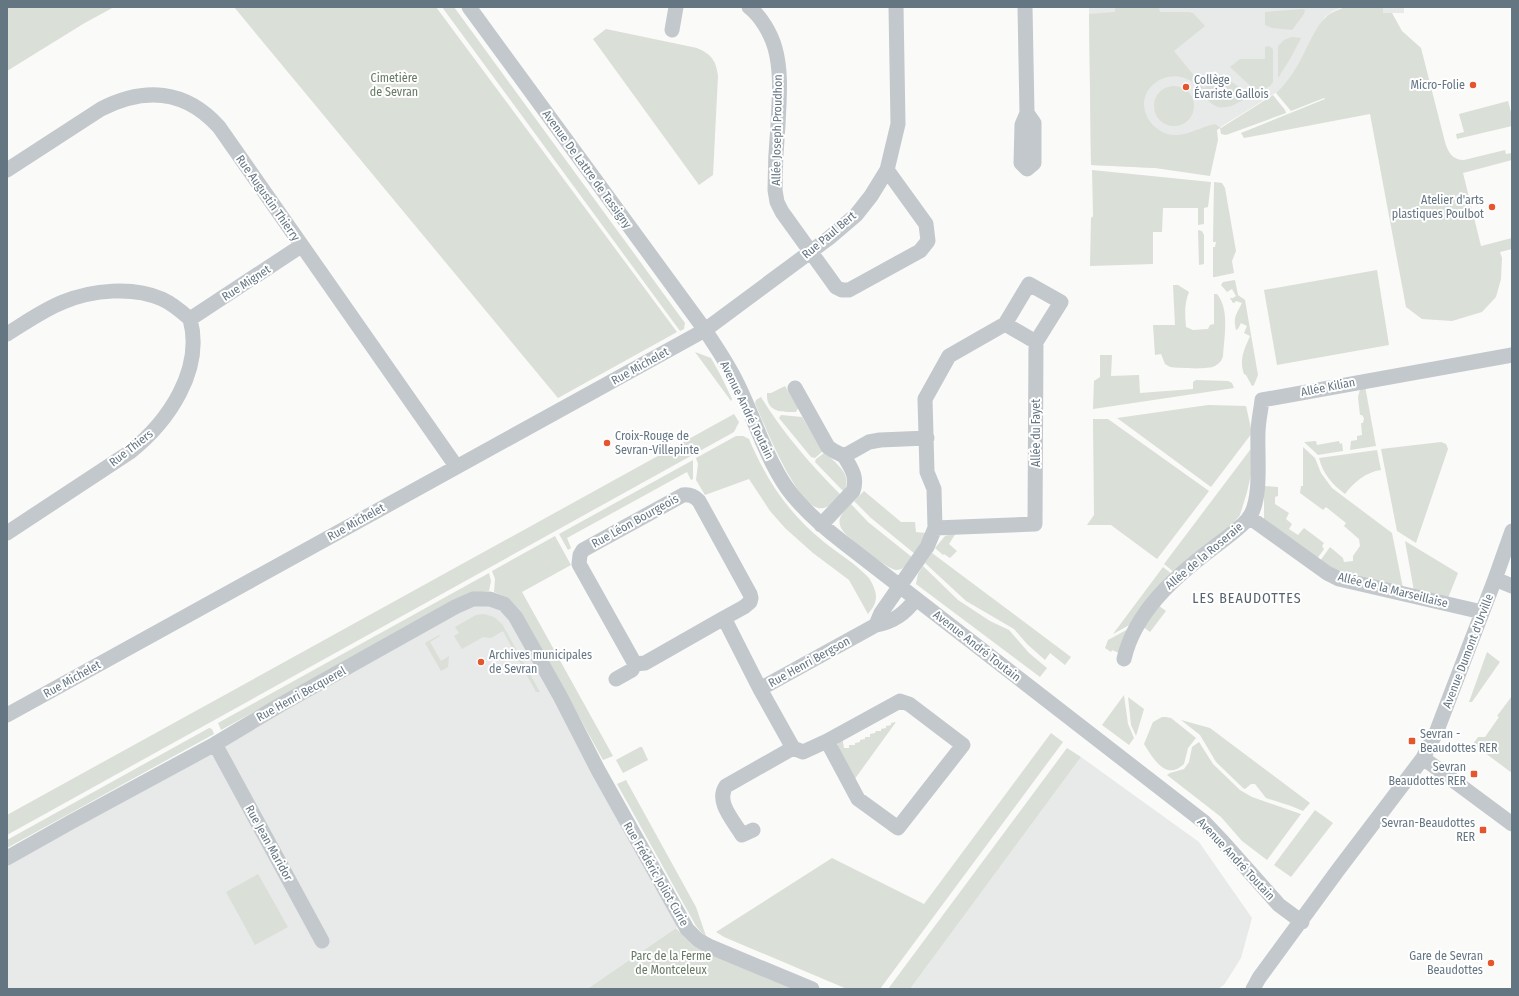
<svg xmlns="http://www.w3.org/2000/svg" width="1519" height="996" font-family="'Fira Sans Condensed',sans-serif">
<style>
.built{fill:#e8e9e9}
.green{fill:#dadfd7}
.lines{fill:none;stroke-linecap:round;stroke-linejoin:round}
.street{stroke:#c3c8cc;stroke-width:15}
.poi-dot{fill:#e4572e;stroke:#fff;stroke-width:1.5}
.labels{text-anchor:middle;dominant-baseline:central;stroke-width:4;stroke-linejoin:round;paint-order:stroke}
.park-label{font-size:12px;fill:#687a64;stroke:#fff}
.poi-label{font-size:12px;fill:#657683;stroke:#fff;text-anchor:end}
.street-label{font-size:12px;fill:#657683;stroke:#fff}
.quarter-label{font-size:14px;letter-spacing:1px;fill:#57646e;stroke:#fff}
</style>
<rect width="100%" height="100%" fill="#fafaf8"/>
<path class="built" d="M1089,7H1343L1333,11L1325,17L1320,24L1296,70L1290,79L1277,92L1155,168L1091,165Z
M1383,7H1404V13H1383Z
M473,599L504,604L683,923L587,989H7V858Z
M1081,757L1199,842L1252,918L1241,958L1224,985L1218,989H910Z"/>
<path class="green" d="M7,7H114L83,24L7,71Z
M234,7H436L677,332L558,398Z
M442,7H454L682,319L685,323L684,329L680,331Z
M1115,7H1159L1160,12H1188L1193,13L1205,26L1174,51L1204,88L1220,74L1239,87L1249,97C1241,101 1228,110 1218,107C1205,103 1200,84 1187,79C1168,70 1143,84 1144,106C1145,114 1149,122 1155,127C1176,145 1195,128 1215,124L1221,128L1273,95L1285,110L1286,113L1226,135L1221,134L1220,128L1217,130L1218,140L1210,176L1155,168L1091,165L1089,14L1115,12Z
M1345,7H1383V13H1392L1402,31L1421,48L1445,142C1448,152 1452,160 1464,160L1505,150L1506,154L1512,153V160L1463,173L1481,246L1512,238V249L1500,252L1502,258L1501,279L1496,297L1482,312L1452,321L1422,319L1406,307L1370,114L1244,138L1241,133L1325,99L1324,98L1291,111L1276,93C1290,80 1298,66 1306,49C1312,38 1317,25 1326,17C1331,12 1338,10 1345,7Z
M1303,9L1305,10L1304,14L1292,30L1272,28L1265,25V12Z
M606,29L697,48C711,54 716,60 718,76L713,175L699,185L593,39Z
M1292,37L1301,38L1290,59L1278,78V46L1284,40Z
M1269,46L1273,49V82L1270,86L1258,93L1230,67L1240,59H1265V47Z
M1154 106a20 20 0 1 1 40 0a20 20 0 1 1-40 0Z
M1508,101L1512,116V126L1457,139L1456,134L1464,132L1459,114Z
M1092,170L1211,182L1208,207L1204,208V224L1198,225V208H1163L1162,232H1153V264L1090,266L1091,218L1093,216Z
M1214,182L1222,183L1225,188L1236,251L1232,261L1234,273L1215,277H1213V247H1215L1216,242H1213Z
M1198,230L1202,231L1204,235V264L1199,265Z
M1377,270L1389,345L1277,365L1264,290Z
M1235,280L1238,295L1245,300L1258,375L1254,385L1252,386L1246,375L1244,374C1239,360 1244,350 1250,336L1244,333L1247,326L1241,323L1238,329L1236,330C1233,317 1236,315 1242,303L1236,301L1234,303H1233L1230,298H1233L1236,296L1232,289L1227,292L1221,285L1223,282Z
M1173,285H1178L1189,292C1184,304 1185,315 1186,327L1193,330L1208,329L1210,325L1214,324V294H1217C1230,310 1224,336 1223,356C1222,360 1220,363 1215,366C1208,370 1179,368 1170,367L1165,364L1161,354L1155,355L1153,325H1175Z
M695,352L711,358L721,376L732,399L731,401Z
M1100,355H1112L1111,376L1139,375L1140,393L1193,389V382L1196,380L1228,381L1232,383L1234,388L1093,409L1094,381L1100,377Z
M785,386L798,408L796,412C782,412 766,413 767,393H771Z
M1361,386H1365L1376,446L1350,450L1351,441L1357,440V436L1362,435L1361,423H1363L1364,418L1362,415H1360L1358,397Z
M761,397C783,433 811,465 841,495C835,501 828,510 818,508C795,502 764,424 755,403L756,400Z
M1208,405L1246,406L1252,433L1211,487L1117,418Z
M734,414L739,422L734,432L7,835V815L16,810Z
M781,415L802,417L823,451L815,458L811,457L779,418Z
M1093,419H1108L1209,491L1157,559L1111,525H1087L1094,515Z
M736,436H743L749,439C767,481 788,513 824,542C839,554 856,564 869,578C878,593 879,601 868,614L849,580L813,553L785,528L770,511L749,479L705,495L696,480L698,464L696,458Z
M1316,441L1317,445L1339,441L1340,444L1342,443L1343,451L1318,455L1304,442Z
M1441,442L1446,444L1448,449L1416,543L1397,531L1381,449Z
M1253,446L1251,475L1247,492L1240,515L1231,526L1175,573L1164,564Z
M1303,447L1315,458L1321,473L1332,488L1392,533L1403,588L1348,577L1320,561L1330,547L1343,558L1344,562L1353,561V556L1360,546L1359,539L1344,526L1346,523L1326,507L1323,510L1300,493L1301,486H1303Z
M1377,450L1381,470C1366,472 1354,482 1345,494C1332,484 1323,474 1319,458Z
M824,453H826C837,465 853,474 844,492L815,462L816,459Z
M693,460V479L691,480L687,472L567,538L571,548L568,550L559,534Z
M1264,486L1278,487V496L1275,497V504L1289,513L1286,519L1292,524L1289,529L1298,535L1304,528L1324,543L1322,546L1324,549L1317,559L1264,519Z
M864,491L901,522H915L916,532L926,533L915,554L871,518L854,501Z
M851,504L868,522L913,558C908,564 904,570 896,570C887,569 849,539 843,531C835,520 842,513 851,504Z
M956,533L949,544L957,551L950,558L944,554L943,555L935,548L945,536Z
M555,536L571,565L522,592L613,756L603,760L520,610L508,598L494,592L495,579L492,571Z
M1405,541L1458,573L1448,598L1414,591Z
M932,553L1071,657L1065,665L1050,653L1045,660L1027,644L1014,629L966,601L925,563Z
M923,566L958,600L990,621L1009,630L1029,653L1047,668L1040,677L916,584L918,574Z
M1163,567L1173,575L1133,623L1113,634Z
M489,573L491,581L489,591L468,594L221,730L218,723Z
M1158,605L1166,611L1150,632L1142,626Z
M484,614L494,617L502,624L540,692H536L503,631L491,638L483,637L462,649L454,636L459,633L455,627L476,615Z
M1130,628L1119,653L1112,650L1111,652L1105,648L1108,640Z
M439,635L440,636L430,642L441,661L449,656L448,667L441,671L425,643Z
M1487,652L1500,662L1472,702H1469Z
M1124,695L1128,724L1134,738L1129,745L1102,725Z
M1512,696V773L1473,744L1478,737H1485L1499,717L1497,716Z
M1128,697L1144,709L1136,736L1131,725Z
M1162,717H1166L1171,718L1196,738L1188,748L1184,764C1166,782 1152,757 1144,744L1153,722Z
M1181,720L1210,728L1310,803L1303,811L1291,806L1266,798L1255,784H1251L1245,789L1243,788L1216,762L1200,735Z
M896,722L854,780L837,748L838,743L842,737L844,748H849V745H855V743L860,742V740L865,739V737H870V734L875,733L876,731H881V729L886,728V726L891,725V723Z
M209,728L212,729L214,734L7,848V840Z
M1051,733L1063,742L880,989H847L724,937L716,932L832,858L924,904Z
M1199,742L1213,764L1240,790L1252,797L1301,814L1267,860L1242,841L1221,817L1167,775L1170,773L1184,769L1189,762L1192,747Z
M640,747H642L648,760L623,773L616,760Z
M1067,748L1081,757L910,989H888Z
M626,780L696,907L707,939L696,926L617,784Z
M1315,810L1333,823L1291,877L1274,865Z
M258,874L288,927L255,945L226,892Z
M676,928L693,946L796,989H587Z"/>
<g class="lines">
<path class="street" d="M469,7L705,330C716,347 728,364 737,383C754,417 765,456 787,488C803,510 823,527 844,543L1204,822L1223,842L1279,905L1302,922
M749,7C761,16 771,34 775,48C782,73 779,100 778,125C776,147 775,168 775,190L777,202L782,212L836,287L842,290H849L920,251L928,241L926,224L887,170
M1025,7L1027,113L1022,125L1021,163L1027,169L1034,163V123L1027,113
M672,30L676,7
M7,170L101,109C144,87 185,89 219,127L456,466
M190,319L301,246
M1005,324L1029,284L1061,302L1036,342
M7,334C25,323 43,310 63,302C92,290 133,286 162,299C173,304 181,311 190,319
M795,388L828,447L834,451L844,456C851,468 858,477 853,491L821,525
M844,456L869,442L880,440L927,438
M1249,517L1327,573L1339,579L1482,612
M7,533L130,452C168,422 204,370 190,319
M1495,579L1512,586
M724,618L645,663L635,664L579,564L580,555L583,550L683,495C690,494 694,496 699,501L750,594L751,598L750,602L744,607L724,618L760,689
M876,625C894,622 905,613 916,599
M1124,659C1135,611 1176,576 1213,548C1223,540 1244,526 1250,516C1262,497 1257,455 1258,433C1258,422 1261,410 1262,400L1512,355
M616,679L632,670L635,664
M900,701L909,704L963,745L898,828L858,799L827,741Z
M7,715L705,330L829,238L856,215L871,196L887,170L898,124L896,7
M215,744L322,941
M793,748L760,689L876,625L881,613L927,547L935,528L934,489L927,472L925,399L949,356L1005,324L1036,342L1035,524L935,528
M1423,758L1512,824
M753,830L742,835C734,821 715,802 726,786L793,748L803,752L827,741
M7,858L71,822L215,744L280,705L455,607L473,599H490L504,604L515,616L560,696L598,770L687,929L698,940L711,947L812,989
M1253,989L1259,978L1338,870L1423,758L1436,733L1495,579L1512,531"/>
</g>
<g class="poi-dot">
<circle cx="1473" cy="85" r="4"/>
<circle cx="1186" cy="87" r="4"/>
<circle cx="1492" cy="207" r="4"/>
<circle cx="607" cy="443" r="4"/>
<circle cx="481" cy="662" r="4"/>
<rect x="1408" y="737" width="8" height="8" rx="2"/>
<rect x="1470" y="770" width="8" height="8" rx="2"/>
<rect x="1479" y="826" width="8" height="8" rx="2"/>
<circle cx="1491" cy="963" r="4"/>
</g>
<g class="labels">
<g class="park-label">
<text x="394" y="78">Cimetière<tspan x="394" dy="14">de Sevran</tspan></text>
<text x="671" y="956">Parc de la Ferme<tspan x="671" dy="14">de Montceleux</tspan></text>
</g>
<g class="poi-label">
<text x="1194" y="80" text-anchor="start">Collège<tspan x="1194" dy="14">Évariste Gallois</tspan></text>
<text x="1465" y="85">Micro-Folie</text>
<text x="1484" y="200">Atelier d'arts<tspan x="1484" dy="14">plastiques Poulbot</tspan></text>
<text x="615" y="436" text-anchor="start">Croix-Rouge de<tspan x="615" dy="14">Sevran-Villepinte</tspan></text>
<text x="489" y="655" text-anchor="start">Archives municipales<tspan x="489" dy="14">de Sevran</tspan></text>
<text x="1420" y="734" text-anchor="start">Sevran -<tspan x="1420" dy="14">Beaudottes RER</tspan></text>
<text x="1466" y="767">Sevran<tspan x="1466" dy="14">Beaudottes RER</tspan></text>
<text x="1475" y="823">Sevran-Beaudottes<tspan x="1475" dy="14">RER</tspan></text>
<text x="1483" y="956">Gare de Sevran<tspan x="1483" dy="14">Beaudottes</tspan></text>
</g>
<g class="street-label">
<text transform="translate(777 130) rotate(-89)">Allée Joseph Proudhon</text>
<text transform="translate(587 169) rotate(54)">Avenue De Lattre de Tassigny</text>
<text transform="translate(268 198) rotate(55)">Rue Augustin Thierry</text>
<text transform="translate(829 235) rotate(-40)">Rue Paul Bert</text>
<text transform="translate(246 283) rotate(-33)">Rue Mignet</text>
<text transform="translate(640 366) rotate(-29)">Rue Michelet</text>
<text transform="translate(1328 387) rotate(-11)">Allée Kilian</text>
<text transform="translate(747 410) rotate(64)">Avenue André Toutain</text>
<text transform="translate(1036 433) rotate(-90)">Allée du Fayet</text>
<text transform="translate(131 448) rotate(-38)">Rue Thiers</text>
<text transform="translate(635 521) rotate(-29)">Rue Léon Bourgeois</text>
<text transform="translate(356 522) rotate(-29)">Rue Michelet</text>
<text transform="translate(1204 556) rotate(-40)">Allée de la Roseraie</text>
<text transform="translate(1393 590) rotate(14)">Allée de la Marseillaise</text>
<text transform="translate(977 646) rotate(38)">Avenue André Toutain</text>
<text transform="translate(1468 651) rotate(-69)">Avenue Dumont d'Urville</text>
<text transform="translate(809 662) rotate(-29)">Rue Henri Bergson</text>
<text transform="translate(72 679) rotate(-29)">Rue Michelet</text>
<text transform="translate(301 694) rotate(-29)">Rue Henri Becquerel</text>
<text transform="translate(269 843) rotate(61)">Rue Jean Maridor</text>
<text transform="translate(1236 859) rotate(47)">Avenue André Toutain</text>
<text transform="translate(656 874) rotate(60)">Rue Frédéric Joliot Curie</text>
</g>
<g class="quarter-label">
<text x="1247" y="598">LES BEAUDOTTES</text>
</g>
</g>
<rect width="1519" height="996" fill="none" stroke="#657683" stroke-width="16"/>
</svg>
